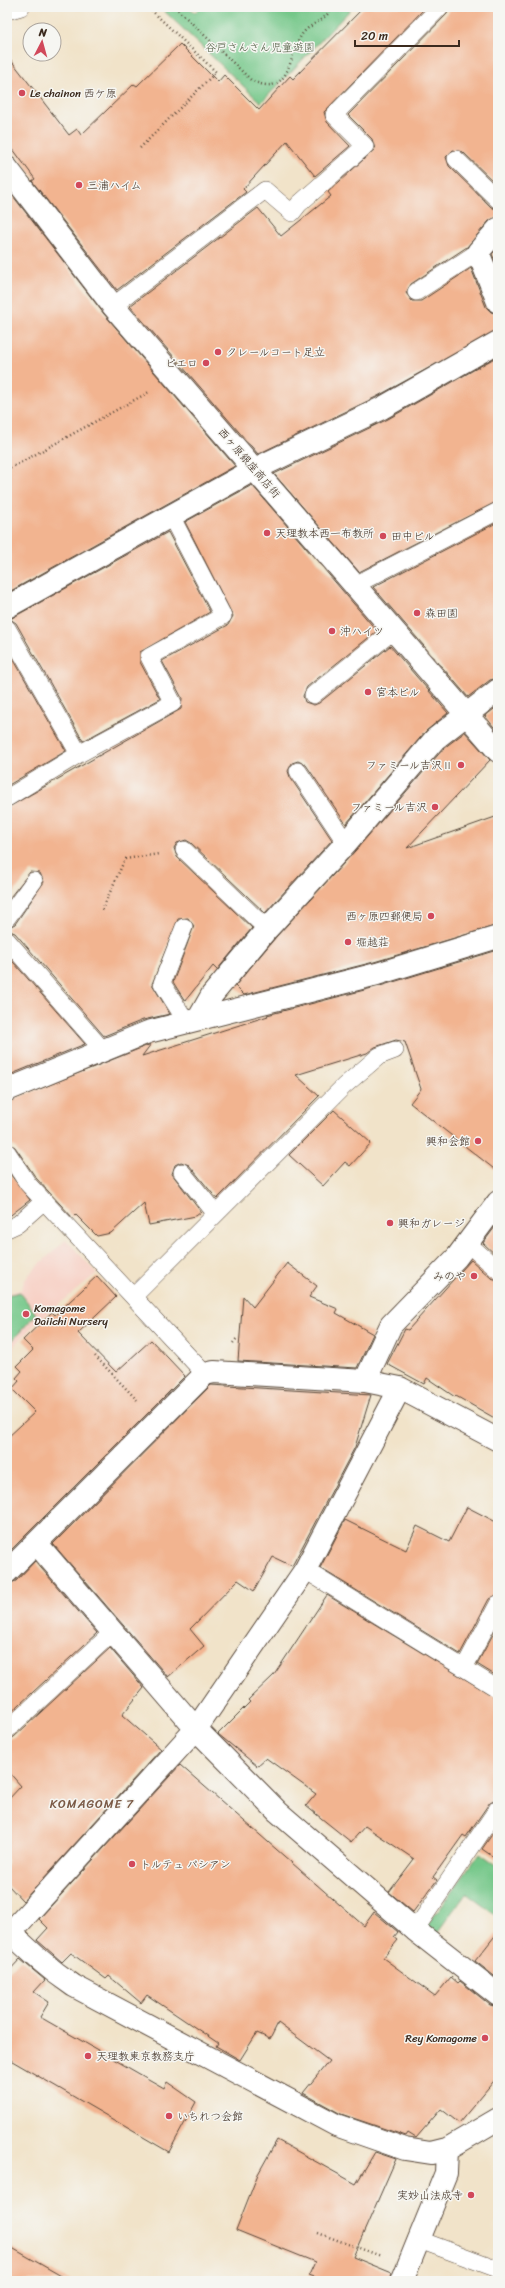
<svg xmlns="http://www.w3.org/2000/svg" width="505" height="2288" font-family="Sriracha,'Klee One',sans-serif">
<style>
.built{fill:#f7d1c6}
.green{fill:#75c789;stroke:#587854}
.building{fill:#f2b490}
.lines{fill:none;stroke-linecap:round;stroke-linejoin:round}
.service-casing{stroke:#564638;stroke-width:18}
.minor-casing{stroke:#564638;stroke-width:24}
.path{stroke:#564638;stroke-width:2.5;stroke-dasharray:1 3;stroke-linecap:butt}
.service{stroke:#fff;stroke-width:17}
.minor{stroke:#fff;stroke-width:22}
.poi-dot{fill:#d1495b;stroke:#f6f6f2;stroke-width:1.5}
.labels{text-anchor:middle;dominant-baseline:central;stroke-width:3;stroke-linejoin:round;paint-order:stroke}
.park-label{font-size:11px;fill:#4c593e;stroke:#f6f6f2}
.poi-label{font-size:11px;fill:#3b2a1e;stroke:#f6f6f2;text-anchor:start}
.street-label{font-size:11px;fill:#3b2a1e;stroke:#f6f6f2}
.neighbourhood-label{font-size:12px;letter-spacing:1px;fill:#7b5a46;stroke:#f6f6f2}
</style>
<rect width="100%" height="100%" fill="#f6f6f2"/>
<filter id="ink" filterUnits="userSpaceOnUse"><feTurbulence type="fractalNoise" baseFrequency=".025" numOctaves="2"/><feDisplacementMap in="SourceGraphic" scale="8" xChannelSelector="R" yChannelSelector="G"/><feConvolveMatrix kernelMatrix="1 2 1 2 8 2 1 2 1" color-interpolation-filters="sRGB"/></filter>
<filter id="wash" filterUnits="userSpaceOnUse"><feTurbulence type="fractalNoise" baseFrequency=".012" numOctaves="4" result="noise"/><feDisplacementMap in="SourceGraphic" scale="16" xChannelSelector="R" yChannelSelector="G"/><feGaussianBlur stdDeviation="0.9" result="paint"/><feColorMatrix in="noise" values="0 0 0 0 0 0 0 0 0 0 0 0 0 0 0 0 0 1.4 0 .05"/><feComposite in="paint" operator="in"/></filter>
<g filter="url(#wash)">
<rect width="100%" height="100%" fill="#f1e3c9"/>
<path class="built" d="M66,1240L97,1273L34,1325L14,1346L7,1393V1293L21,1290L25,1280L32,1271Z"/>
<path class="green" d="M160,7H189L195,13L200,7H353L261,103Z
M20,1292L36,1314L10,1343L7,1352V1295Z
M480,1853L498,1866V1917L466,1893L436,1934L426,1927Z"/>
<g id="blocks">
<path class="building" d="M364,7H426L324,112L327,122L350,146L315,176L287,141L243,189L246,192L117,290L32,181L35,179L7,141V55L69,135L77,129L81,135L134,84L137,86L180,44L218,82L224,75L259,110L290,76L293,79Z
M450,7H498V186L463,152L453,150L446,157L449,166L491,207L498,210V217L489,221L467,247L411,284L406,293L412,301H421L471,268L486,307L491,312L498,314V330L376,397L258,454L130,306L258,208L281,236L331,196L328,192L375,149L372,139L348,115L447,14Z
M13,196L104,314L235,466L7,593V200Z
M498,248V268L492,254Z
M498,356V501L359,572L274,474L388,419Z
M252,485L377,631L307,687L303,696L305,702L314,705L319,703L390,646L448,713L426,731L346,824L306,765L298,761L292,763L288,771L290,777L332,840L265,913L191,843L186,840L177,843L174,848L177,857L252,928L217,970L213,966L185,1001L173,982L194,926L188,918L178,919L152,984L170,1014L143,1020L104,1036L15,933L7,930V928L15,924L44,882L40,873L30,872L7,901V808L181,709L182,698L162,661L228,625L233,616L185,522Z
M498,522V678L490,680L468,697L373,587Z
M168,532L210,612L140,652V662L160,699L83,741L16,623L10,619Z
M7,648L66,751L7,786Z
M498,706V732L485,716Z
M465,732L490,760L407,848L498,816V925L374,962L244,995L235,986L276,937L355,851L444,748Z
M498,950V1172L410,1103L421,1089L405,1042L396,1040L375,1047L367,1053L296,1075L319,1096L217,1199L189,1165L181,1162L175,1165L172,1174L201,1212L196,1216L149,1225L144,1203L111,1233L97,1236L75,1214L72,1217L36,1178L15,1147L7,1142V1102L151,1044L142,1056L268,1016L267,1015L380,986Z
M7,955L85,1044L7,1076Z
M334,1110L371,1143L350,1166L345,1162L323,1186L289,1155Z
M7,1170L30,1200L7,1218Z
M498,1223V1257L483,1243Z
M471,1260L491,1278L498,1280V1420L456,1396L455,1397L427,1378L424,1384L387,1364L405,1329L408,1330Z
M287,1263L317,1286L309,1297L338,1309L336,1313L373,1334L357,1368L238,1361L243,1296L253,1307Z
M97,1276L116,1297L78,1333L116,1372L151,1340L185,1376L7,1554V1438L35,1412L12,1389L19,1381L16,1378L22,1371L17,1366L33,1350L23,1340L52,1312L55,1315Z
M211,1385L371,1395L355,1447L292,1566L273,1557L254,1591L238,1580L190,1629L204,1646L168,1677L53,1544Z
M467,1507L498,1523V1594L489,1599L460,1654L320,1568L345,1520L406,1550L417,1526L449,1542Z
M35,1561L97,1633L7,1716V1584L16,1581Z
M327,1595L498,1699V1798L490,1802L466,1837L463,1835L433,1877L437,1880L413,1912L389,1892L414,1859L365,1826L351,1842L306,1806L316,1794L266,1758L257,1766L218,1734L250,1702L248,1700L274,1675Z
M498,1625V1677L477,1664Z
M110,1648L144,1688L122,1715L161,1749L23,1901L7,1884V1801L21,1786L7,1770V1740L14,1737Z
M180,1765L364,1926L374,1912L398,1932L394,1937L398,1940L383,1958L435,1996L451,1977L458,1983L460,1981L490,2005L498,2007V2076L459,2123L441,2109L416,2138L408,2133L406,2136L341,2114L303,2093L329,2061L278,2023L270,2039L257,2033L240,2060L216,2046L218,2043L147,1995L141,2003L109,1976L106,1979L71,1953L62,1962L37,1940L48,1928L39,1919Z
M498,1826V1860L482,1849Z
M498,1932V1979L475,1961Z
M20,1959L45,1980L34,1992L49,2002L40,2017L164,2088L167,2082L196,2102L169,2152L7,2058V1973Z
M277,2140L356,2184L375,2152L396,2159L353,2257L392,2273L390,2281H325L309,2275L315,2262L236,2230L258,2174Z
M7,2245L70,2281H7Z"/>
</g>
</g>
<g filter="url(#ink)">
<use href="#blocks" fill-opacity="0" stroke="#564638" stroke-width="1"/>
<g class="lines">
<g class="service-casing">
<path id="service" d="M7,11L21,7
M456,159L498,200
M416,292L478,252
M113,306L265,190L292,213L299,204L365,146L334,115L440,7
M355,585L498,511
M7,628L79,754
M313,695L393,631
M298,771L346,843
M7,798L79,754L173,703L149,657L223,616L171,516
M184,850L267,929
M7,918L34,881
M184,927L162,983L186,1021
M7,940L102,1049
M7,1152L28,1184L205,1374
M182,1172L216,1214
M7,1229L18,1224L44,1201
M467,1243L498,1270
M134,1296L344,1086L379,1056L395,1050
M305,1570L464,1668L498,1604
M464,1668L498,1689
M7,1730L113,1632
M415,1930L498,1808
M417,2239L498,2269"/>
</g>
<g class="minor-casing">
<path id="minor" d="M7,168L113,306L498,751
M498,229L478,252L498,302
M7,607L255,469L382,408L498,342
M199,1018L212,995L267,929L346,843L435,739L498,690
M7,1090L148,1032L377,974L498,937
M365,1381L391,1325L457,1257L498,1202
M37,1544L196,1729L305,1570L400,1388
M7,1572L205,1374L214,1372L365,1381L400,1388L498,1440
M7,1928C27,1950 49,1969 74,1986L336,2125L405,2149L431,2153L447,2149
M11,1932L196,1729L278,1812L415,1930L498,1995
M402,2281L446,2173L447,2149L498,2119"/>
</g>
<path class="path" d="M175,7L251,80C292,101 288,52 303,33C311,23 327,20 332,7
M140,148L216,72L148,7
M7,470L149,392
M102,910L125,859L159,854
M233,1343L238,1337
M95,1356L137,1400
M318,2233L381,2256"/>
<use href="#service" class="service"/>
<use href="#minor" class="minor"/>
</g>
</g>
<g class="poi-dot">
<circle cx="22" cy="93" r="4"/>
<circle cx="79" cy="185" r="4"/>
<circle cx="218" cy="352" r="4"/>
<circle cx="206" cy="363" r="4"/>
<circle cx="267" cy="533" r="4"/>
<circle cx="383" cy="536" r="4"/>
<circle cx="417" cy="613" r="4"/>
<circle cx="332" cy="631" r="4"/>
<circle cx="368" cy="692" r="4"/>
<circle cx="461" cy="765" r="4"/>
<circle cx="435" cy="807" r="4"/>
<circle cx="431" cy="916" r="4"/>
<circle cx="348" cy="942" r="4"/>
<circle cx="478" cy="1141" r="4"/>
<circle cx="390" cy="1223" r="4"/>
<circle cx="474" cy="1276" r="4"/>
<circle cx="26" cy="1314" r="4"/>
<circle cx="132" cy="1864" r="4"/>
<circle cx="485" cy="2038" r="4"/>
<circle cx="88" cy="2056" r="4"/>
<circle cx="169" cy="2116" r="4"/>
<circle cx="471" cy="2195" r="4"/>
</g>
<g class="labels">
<g class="park-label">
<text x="260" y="47">谷戸さんさん児童遊園</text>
</g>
<g class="poi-label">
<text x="30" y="93">Le chainon 西ケ原</text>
<text x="87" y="185">三浦ハイム</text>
<text x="226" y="352">クレールコート足立</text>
<text x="198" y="363" text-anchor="end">ピエロ</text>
<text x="275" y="533">天理教本西一布教所</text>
<text x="391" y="536">田中ビル</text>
<text x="425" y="613">森田園</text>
<text x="340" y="631">沖ハイツ</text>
<text x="376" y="692">宮本ビル</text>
<text x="453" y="765" text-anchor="end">ファミール吉沢Ⅱ</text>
<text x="427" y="807" text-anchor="end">ファミール吉沢</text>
<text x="423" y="916" text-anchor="end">西ヶ原四郵便局</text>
<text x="356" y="942">堀越荘</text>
<text x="470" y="1141" text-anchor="end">興和会館</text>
<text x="398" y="1223">興和ガレージ</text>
<text x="466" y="1276" text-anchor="end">みのや</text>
<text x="34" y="1308">Komagome<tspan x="34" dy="13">Daiichi Nursery</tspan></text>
<text x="140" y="1864">トルテュ パシアン</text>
<text x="477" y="2038" text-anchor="end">Rey Komagome</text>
<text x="96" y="2056">天理教東京教務支庁</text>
<text x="177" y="2116">いちれつ会館</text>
<text x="463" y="2195" text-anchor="end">実妙山法成寺</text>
</g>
<g class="street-label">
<text transform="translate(249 463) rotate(49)">西ヶ原銀座商店街</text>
</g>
<g class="neighbourhood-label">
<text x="92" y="1804">KOMAGOME 7</text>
</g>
</g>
<rect width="505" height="2288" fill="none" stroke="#f6f6f2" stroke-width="24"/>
<g transform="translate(42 42) rotate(6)"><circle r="19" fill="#f6f6f2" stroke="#aba49d"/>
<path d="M0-3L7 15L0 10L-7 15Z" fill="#d1495b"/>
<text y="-6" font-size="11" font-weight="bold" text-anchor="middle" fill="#3b2a1e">N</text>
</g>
<path d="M355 40v6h104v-6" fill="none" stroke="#3b2a1e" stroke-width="2"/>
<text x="361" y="40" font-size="12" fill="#3b2a1e" stroke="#f6f6f2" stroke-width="3" paint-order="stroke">20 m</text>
</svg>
